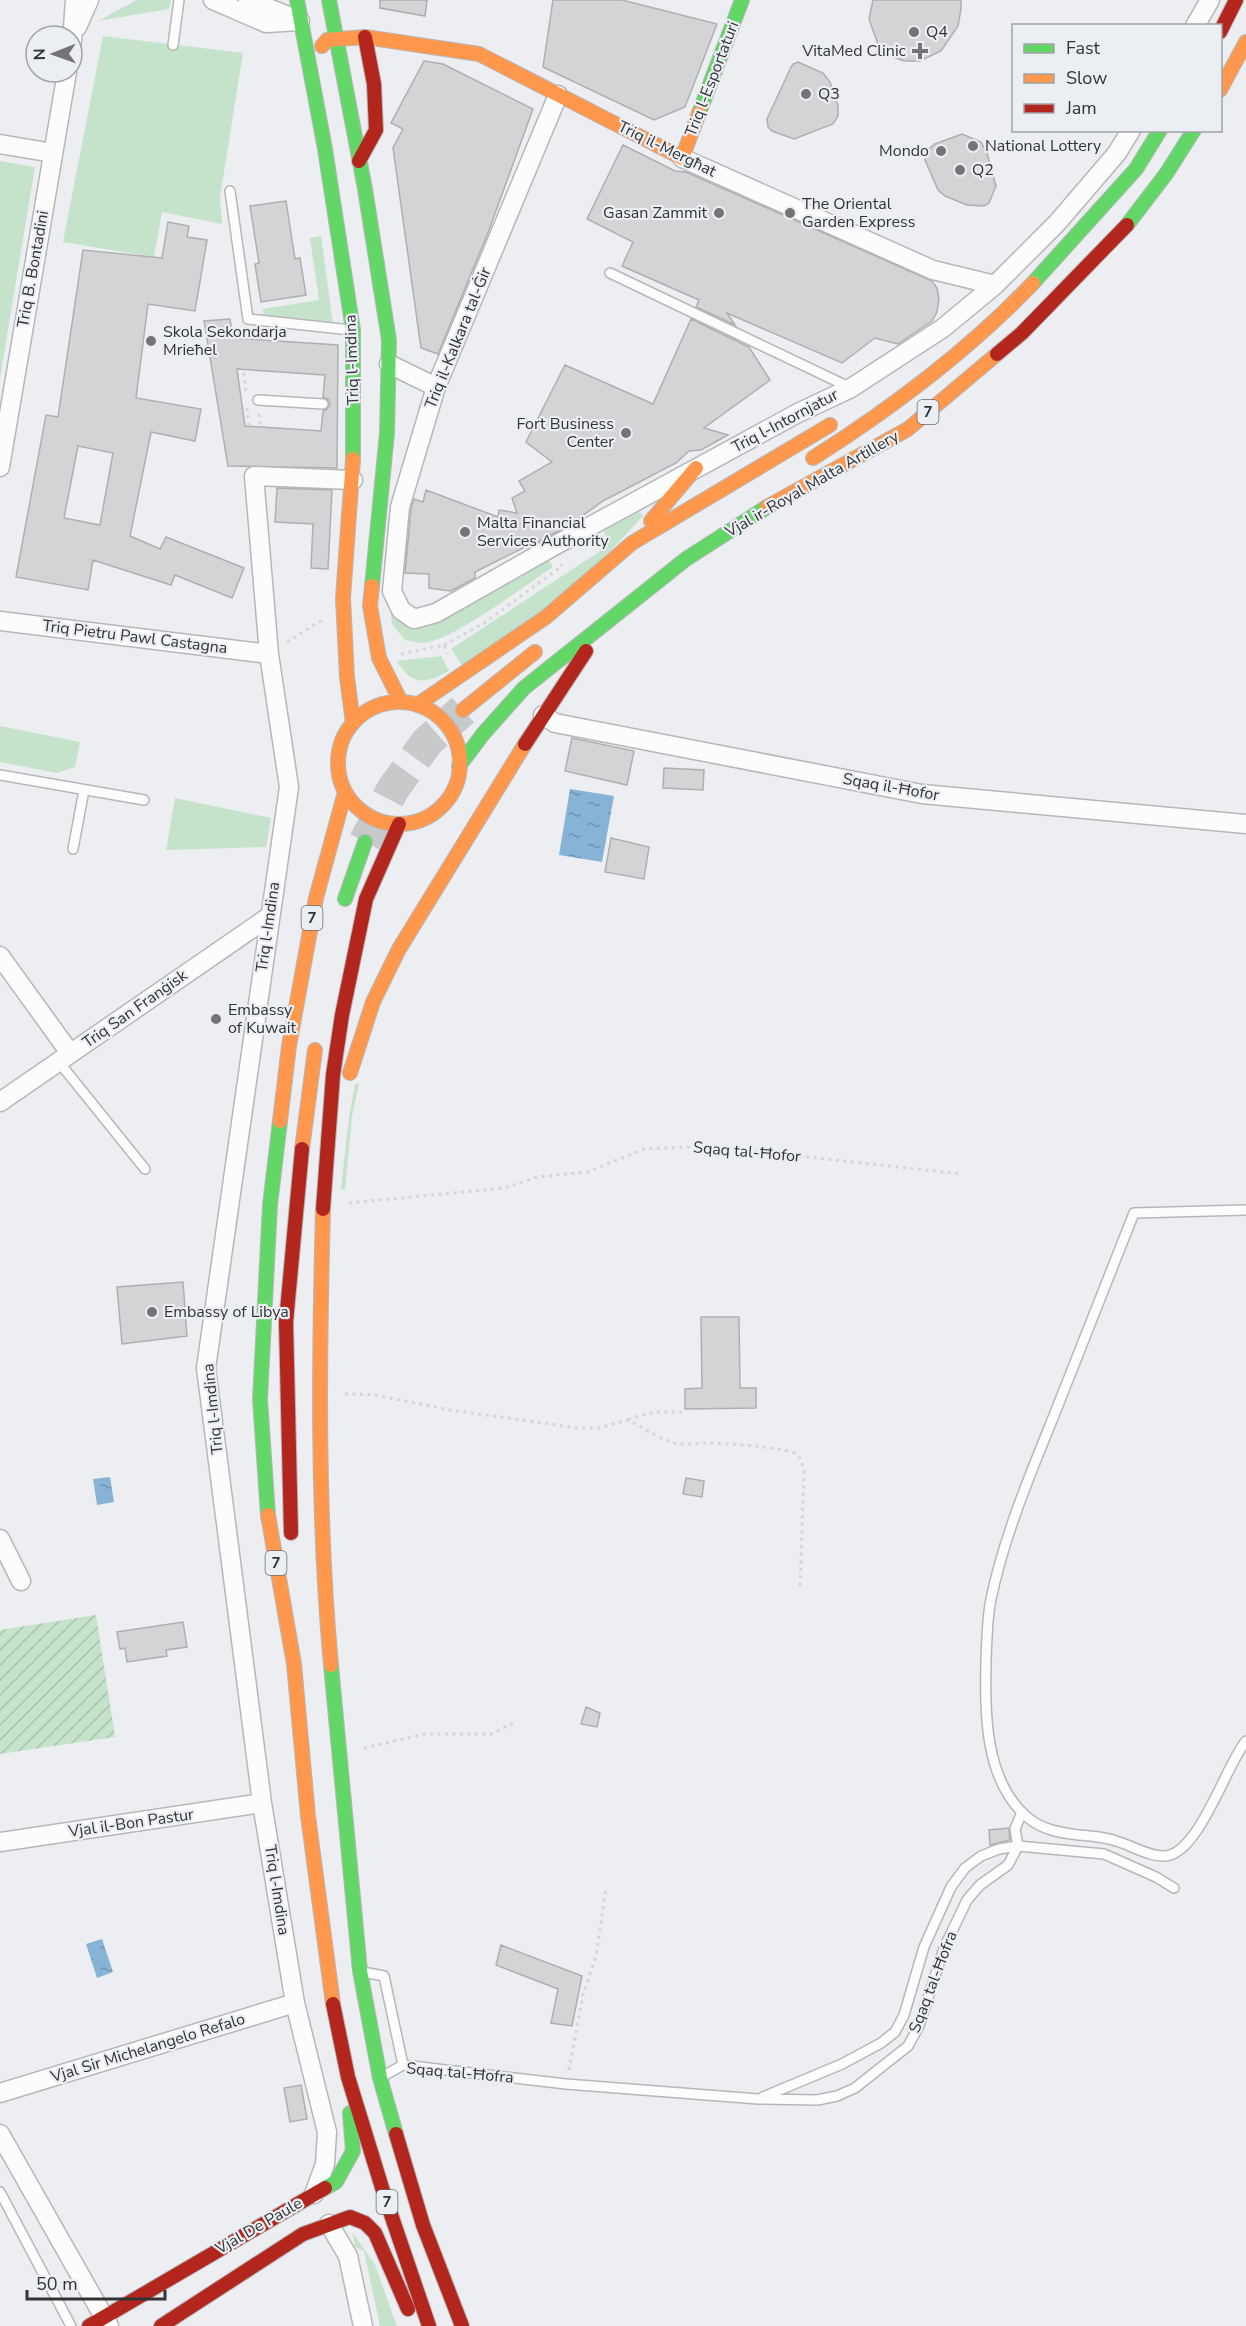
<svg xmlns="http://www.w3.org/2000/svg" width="1246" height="2326" font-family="'Nunito Sans',sans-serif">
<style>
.green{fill:#c5e3ca}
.garden{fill:url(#garden-furrows)}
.water{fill:url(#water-ripples)}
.building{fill:#d4d4d7;stroke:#aeafb1;stroke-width:1.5;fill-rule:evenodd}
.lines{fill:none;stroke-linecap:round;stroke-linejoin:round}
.highway-tunnel{stroke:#c7c9cb;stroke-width:33;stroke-dasharray:33 16;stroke-linecap:butt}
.lane-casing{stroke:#b6b7b9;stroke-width:12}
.street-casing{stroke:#b6b7b9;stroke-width:21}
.fast-casing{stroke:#b6b7b9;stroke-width:16}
.slow-casing{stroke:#b6b7b9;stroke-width:16}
.jam-casing{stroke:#b6b7b9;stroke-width:16}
.path{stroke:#d6d6d8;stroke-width:3;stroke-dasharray:3 4.5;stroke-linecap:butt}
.lane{stroke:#fcfcfd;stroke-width:9}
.street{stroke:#fcfcfd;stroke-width:18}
.fast{stroke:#63d668;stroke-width:14}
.slow{stroke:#ff974d;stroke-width:14}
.jam{stroke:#b3261e;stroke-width:14}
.poi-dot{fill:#747477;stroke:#ebeef2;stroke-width:2}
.labels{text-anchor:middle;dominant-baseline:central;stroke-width:4.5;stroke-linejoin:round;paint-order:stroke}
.shield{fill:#ebeef2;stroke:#6a6b6e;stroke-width:1.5}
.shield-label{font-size:15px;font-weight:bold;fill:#333335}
.poi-label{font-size:16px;fill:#333335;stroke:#ebeef2;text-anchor:start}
.street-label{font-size:16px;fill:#333335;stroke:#ebeef2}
</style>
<defs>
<pattern id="garden-furrows" width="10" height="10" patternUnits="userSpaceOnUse" patternTransform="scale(1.5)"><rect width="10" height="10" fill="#c5e3ca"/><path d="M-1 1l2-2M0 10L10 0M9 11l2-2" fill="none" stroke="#aac3ae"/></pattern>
<pattern id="water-ripples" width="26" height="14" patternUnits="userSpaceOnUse" patternTransform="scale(1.5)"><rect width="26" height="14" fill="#87b3d7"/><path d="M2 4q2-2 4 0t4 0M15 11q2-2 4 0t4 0" fill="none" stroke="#6f92af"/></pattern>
</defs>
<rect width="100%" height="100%" fill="#eceef1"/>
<path class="green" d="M137,0H171L169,9L98,21Z
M103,36L243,53L220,197L222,224L162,212L154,257L63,242Z
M0,161L35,167L0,378Z
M321,236L333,324L264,317L263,309L319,300L310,238Z
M639,512L643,516C592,573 527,626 463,667L451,649L608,546L604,531Z
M549,560L553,567C524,586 455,639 424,643C418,643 411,641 405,640L392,624L389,596L412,625L441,621Z
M441,656L449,671C425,684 412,686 397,661Z
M0,726L80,742L75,767L57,773L0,762Z
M175,798L271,818L266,847L166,850Z
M355,1084H359L352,1116L345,1190L341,1189L349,1117Z
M353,2233L375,2265L397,2326H380L364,2251L355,2247Z"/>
<path class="garden" d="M96,1615L115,1737L0,1754V1630Z"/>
<path class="water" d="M570,789L614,796L602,862L559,855Z
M110,1477L114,1502L97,1505L93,1479Z
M102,1939L113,1972L97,1978L86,1944Z"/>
<path class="building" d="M380,0H427L425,16L380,8Z
M553,0H622L717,24L685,107L654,120L543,67Z
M873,0H961V9L958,26L941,51L920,61H904L888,55L879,47L869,19Z
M424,61L443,64L533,109L489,230L438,354L421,348L393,148L403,129L391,123Z
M798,62L823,73L830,82L838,105V116L833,124L794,139L772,131L768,127L767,119L791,67L793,64Z
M962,134L981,142L987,153L996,186L989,203L984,206L967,205L945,196L938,190L925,160V152L935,144Z
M623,145L675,171L686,172L932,281L937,288L939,299L937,312L932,321L898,344L875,338L842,363L727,313L735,325L696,307L699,300L622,266L633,242L587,219Z
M286,201L295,259L300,258L306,295L261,302L255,264L259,263L250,206Z
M168,222L189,226L187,237L207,240L195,311L148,304L136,398L201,409L195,441L151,432L130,536L160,549L166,537L244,568L232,598L175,575L171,585L93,560L88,590L16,577L46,415L58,417L83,250L162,258ZM78,446L113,453L100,525L64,518Z
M230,319L233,338L338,345L337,468L228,466L204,321ZM237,369L325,375L323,397L329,400L330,405L326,410L323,411L321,431L245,426Z
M691,319L749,347L770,380L704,428L728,435L701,450L689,451L676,463L603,501L568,526L530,546L529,545L475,572V578L451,591L429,588V574L405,573L411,509L414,499L423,502L426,490L498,517L499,510L517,513L512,498L525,491L519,481L552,462L526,442L565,365L653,404Z
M277,488L332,490L328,569L311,568L313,524L275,522Z
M572,738L634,751L627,785L565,771Z
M664,768L704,770L703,790L663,788Z
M611,838L649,847L644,879L605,872Z
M183,1282L187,1336L122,1344L117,1287Z
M701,1317H739L740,1388H756V1408L685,1409V1389L702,1388Z
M686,1478L704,1481L702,1497L683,1494Z
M183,1622L187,1647L166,1650L167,1656L127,1662L125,1648L120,1649L117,1632Z
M586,1707L600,1713L597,1727L581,1724Z
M1009,1828L1010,1840L990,1845L989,1830Z
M501,1945L582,1976L572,2026L551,2023L558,1989L496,1965Z
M301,2085L307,2119L290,2122L284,2088Z"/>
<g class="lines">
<path class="highway-tunnel" d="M365,842L393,789L427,742L463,710"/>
<g class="lane-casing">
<path id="lane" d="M173,45L179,0
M230,191L248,319L351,330
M610,273L851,388
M258,400L323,404
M0,775L144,800
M73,849L84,790
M58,1061L145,1169
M1246,1210L1134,1213C1107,1281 1080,1349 1053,1418C1029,1477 1004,1537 991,1599C987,1618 987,1640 986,1660C985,1712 984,1780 1027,1817C1042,1830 1061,1833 1079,1835C1092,1836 1105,1837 1116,1841C1131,1845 1149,1857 1165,1856C1199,1854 1226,1765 1246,1741
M368,1973L384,1976L403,2065
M385,2075L403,2065L566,2084L758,2099L817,2100L837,2096L855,2088L908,2046L919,2026L944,1948L967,1900L980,1885L1008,1865L1018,1846L1015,1829L1022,1812
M763,2097L842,2064L881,2043L895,2032L904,2015L924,1947L951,1887L965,1868L981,1856L999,1849L1018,1846L1104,1854L1156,1877L1174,1888
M0,2192L71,2326"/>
</g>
<g class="street-casing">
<path id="street" d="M213,0L266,23L300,21
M248,0L296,19
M1195,26L1210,0
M77,27L89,0
M72,42L75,0
M558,95L436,387L400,507L392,591L401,610L414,619L436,613L552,547L798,413L851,388L943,328L995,285L1057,223L1117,153L1131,130
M0,144L53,153
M682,158L933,270L995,285
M389,364L436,387
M0,467L67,72
M0,621L269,654
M543,715L555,723L922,794L1246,824
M0,956L70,1053
M0,1102L270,916
M0,1539L21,1581
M0,1842L262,1803
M0,2093L295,2003
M0,2134L109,2326
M314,2194L325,2164L327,2132L295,2003L262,1803L206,1368L289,787L269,654L254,476L353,480
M329,2224L348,2256L363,2326"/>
</g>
<g class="fast-casing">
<path id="fast" d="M297,0L325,149L353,330V459
M329,0L365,189L389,340L387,433L372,586
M699,113L742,0
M1127,225L1166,174L1194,130
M1033,283L1136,169L1160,130
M459,766L483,734L524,688L686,559L767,507
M345,899L365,842
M268,1515L260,1399L270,1205L280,1121
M331,1665L360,1971L380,2078L396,2134
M325,2188L336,2182L353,2151L350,2113"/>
</g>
<g class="slow-casing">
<path id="slow" d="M322,46L327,40L365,37L479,54L682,158L699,113
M1220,90L1246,42
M813,458C892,408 968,351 1033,283
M353,459L343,598L347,677L353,723
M767,507L908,429L997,354
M651,521L696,468
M372,586L370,606L379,658L401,702
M338 763a61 61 0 1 1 122 0a61 61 0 1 1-122 0Z
M417,705L546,617L632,543L830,425
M463,710L535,652
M350,1073L373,1002L399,949L525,744
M280,1121L289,1046L316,898L345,792
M302,1149L315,1050
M323,1209C319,1361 317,1514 331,1665
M268,1515L294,1664L308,1816L333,2004"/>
</g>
<g class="jam-casing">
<path id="jam" d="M1220,32L1236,0
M359,161L376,130L374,84L365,37
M997,354L1022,333L1127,225
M525,744L586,651
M323,1209L333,1075L342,1015L366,899L399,824
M291,1533L286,1322L302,1149
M333,2004L348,2077L383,2191L429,2326
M396,2134L423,2225L462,2326
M89,2326L325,2188
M161,2326L303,2234L350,2217L365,2223L375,2233L408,2309"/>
</g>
<path class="path" d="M239,328L246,393
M247,408L253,459
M259,414L263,458
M287,642L322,620
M444,645L484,623L562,566L561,564
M401,654L444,645L448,654
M349,1203L504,1188L537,1177L587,1172L644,1149L709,1146L962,1174
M345,1394L375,1395L450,1410L578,1428H598L628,1420C644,1428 662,1441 679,1444C689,1445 698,1443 707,1443C723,1443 785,1447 796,1454C801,1458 802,1464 804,1470L800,1590
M628,1420C647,1411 663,1412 683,1412
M364,1748L425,1734H491L517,1721
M569,2070L583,1995L596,1956L606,1889"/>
<use href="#lane" class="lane"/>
<use href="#street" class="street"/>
<use href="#fast" class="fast"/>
<use href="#slow" class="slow"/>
<use href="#jam" class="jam"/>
</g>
<g class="poi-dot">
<circle cx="914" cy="32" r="6"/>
<path d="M917 42h6v6h6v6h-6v6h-6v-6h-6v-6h6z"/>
<circle cx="806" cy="94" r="6"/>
<circle cx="973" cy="146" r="6"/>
<circle cx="941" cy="151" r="6"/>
<circle cx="960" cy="170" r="6"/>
<circle cx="719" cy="213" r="6"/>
<circle cx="790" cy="213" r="6"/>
<circle cx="151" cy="341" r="6"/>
<circle cx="626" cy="433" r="6"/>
<circle cx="465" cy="532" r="6"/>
<circle cx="216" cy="1019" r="6"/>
<circle cx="152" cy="1312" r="6"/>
</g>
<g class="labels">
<g class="shield">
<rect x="917.5" y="400" width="21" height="24" rx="4.5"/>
<rect x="301.5" y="906" width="21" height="24" rx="4.5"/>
<rect x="265.5" y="1551" width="21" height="24" rx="4.5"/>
<rect x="376.5" y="2190" width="21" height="24" rx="4.5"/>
</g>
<g class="shield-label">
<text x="928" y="412">7</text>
<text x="312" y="918">7</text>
<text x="276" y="1563">7</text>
<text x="387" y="2202">7</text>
</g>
<g class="poi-label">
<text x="926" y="32">Q4</text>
<text x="906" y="51" text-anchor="end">VitaMed Clinic</text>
<text x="818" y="94">Q3</text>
<text x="985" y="146">National Lottery</text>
<text x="929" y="151" text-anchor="end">Mondo</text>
<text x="972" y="170">Q2</text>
<text x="802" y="204">The Oriental<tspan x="802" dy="18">Garden Express</tspan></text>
<text x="707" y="213" text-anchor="end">Gasan Zammit</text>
<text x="163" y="332">Skola Sekondarja<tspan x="163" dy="18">Mrieħel</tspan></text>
<text x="614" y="424" text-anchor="end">Fort Business<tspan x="614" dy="18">Center</tspan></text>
<text x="477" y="523">Malta Financial<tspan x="477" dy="18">Services Authority</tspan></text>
<text x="228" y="1010">Embassy<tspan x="228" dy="18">of Kuwait</tspan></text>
<text x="164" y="1312">Embassy of Libya</text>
</g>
<g class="street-label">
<text transform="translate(712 79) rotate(-69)">Triq l-Esportaturi</text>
<text transform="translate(667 149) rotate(26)">Triq il-Mergħat</text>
<text transform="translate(33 269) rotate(-80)">Triq B. Bontadini</text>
<text transform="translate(458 338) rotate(-68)">Triq il-Kalkara tal-Ġir</text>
<text transform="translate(352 360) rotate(-92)">Triq l-Imdina</text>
<text transform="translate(785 421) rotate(-28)">Triq l-Intornjatur</text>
<text transform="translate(812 484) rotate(-30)">Vjal ir-Royal Malta Artillery</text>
<text transform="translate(135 637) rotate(7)">Triq Pietru Pawl Castagna</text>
<text transform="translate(891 787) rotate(10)">Sqaq il-Ħofor</text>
<text transform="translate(268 927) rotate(-82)">Triq l-Imdina</text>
<text transform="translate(135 1009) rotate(-35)">Triq San Franġisk</text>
<text transform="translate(747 1152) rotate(5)">Sqaq tal-Ħofor</text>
<text transform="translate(213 1409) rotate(-96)">Triq l-Imdina</text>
<text transform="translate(131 1823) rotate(-8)">Vjal il-Bon Pastur</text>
<text transform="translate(277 1890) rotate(81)">Triq l-Imdina</text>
<text transform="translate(933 1982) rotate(-69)">Sqaq tal-Ħofra</text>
<text transform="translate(148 2048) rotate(-17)">Vjal Sir Michelangelo Refalo</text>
<text transform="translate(460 2073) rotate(5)">Sqaq tal-Ħofra</text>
<text transform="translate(259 2226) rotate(-30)">Vjal De Paule</text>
</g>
</g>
<rect x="1012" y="24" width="210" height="108" fill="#ebeef2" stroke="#a1a3a6" stroke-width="1.5"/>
<rect x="1024" y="44" width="30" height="9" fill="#63d668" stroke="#a1a3a6" stroke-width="1.5"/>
<text x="1066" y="54" font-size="18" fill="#333335">Fast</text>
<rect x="1024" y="74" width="30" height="9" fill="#ff974d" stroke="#a1a3a6" stroke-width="1.5"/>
<text x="1066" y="84" font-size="18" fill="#333335">Slow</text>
<rect x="1024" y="104" width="30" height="9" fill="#b3261e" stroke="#a1a3a6" stroke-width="1.5"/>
<text x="1066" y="114" font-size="18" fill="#333335">Jam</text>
<g transform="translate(54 54) rotate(269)"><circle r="28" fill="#ebeef2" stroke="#a1a3a6" stroke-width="1.5"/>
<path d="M0-4.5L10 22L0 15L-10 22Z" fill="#747477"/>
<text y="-9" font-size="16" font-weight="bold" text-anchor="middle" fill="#333335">N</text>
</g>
<path d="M27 2290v9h138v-9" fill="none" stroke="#333335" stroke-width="3"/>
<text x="36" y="2290" font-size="18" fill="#333335" stroke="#ebeef2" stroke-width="4.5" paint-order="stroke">50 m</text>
</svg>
